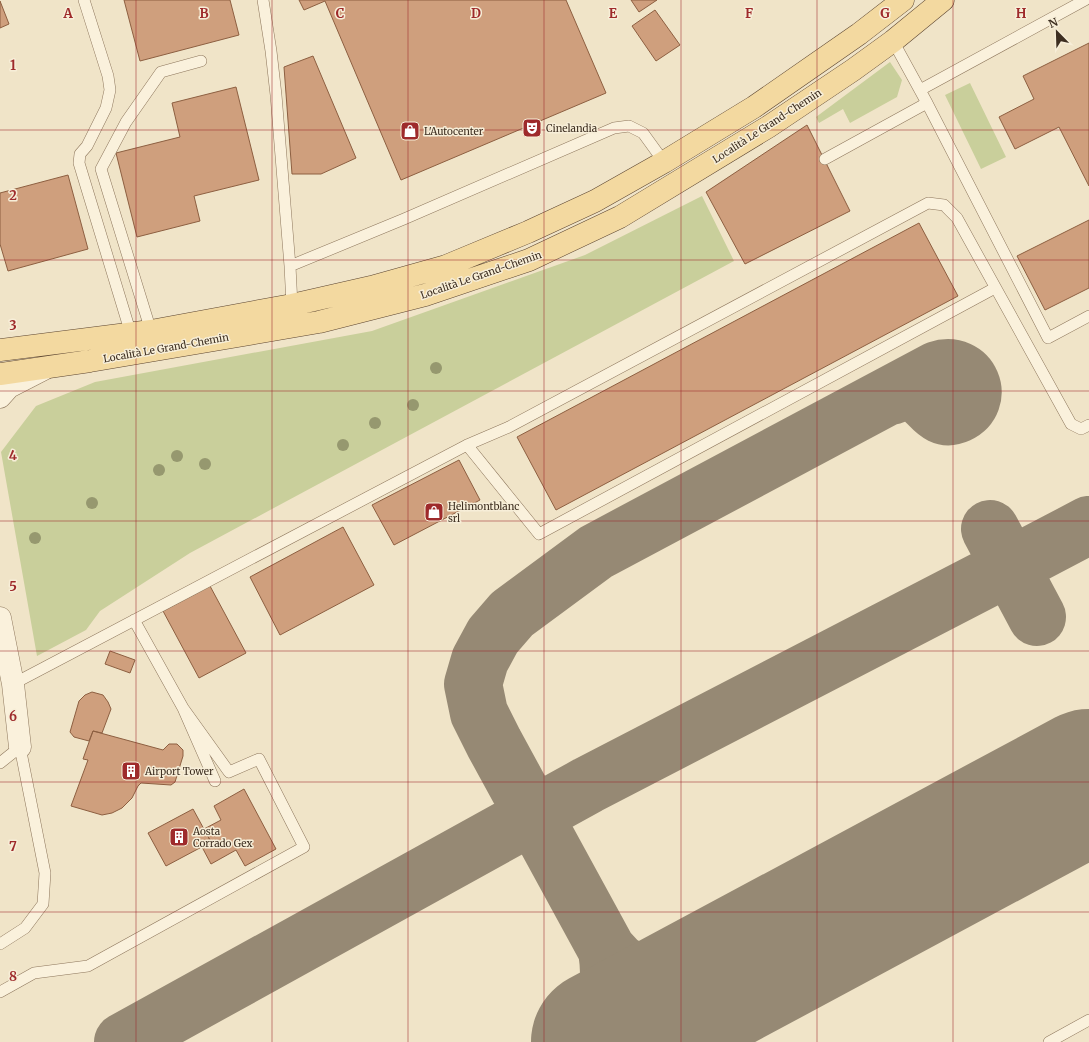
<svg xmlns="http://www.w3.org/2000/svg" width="1089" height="1042" font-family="Merriweather,serif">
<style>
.green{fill:#c9cf9b}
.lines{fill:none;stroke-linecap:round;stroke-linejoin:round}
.taxiway{stroke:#968974;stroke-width:58}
.runway{stroke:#968974;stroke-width:144}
.building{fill:#cf9f7d;stroke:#8d5f41}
.lane-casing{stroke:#8d765c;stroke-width:12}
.street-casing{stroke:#8d765c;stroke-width:23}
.primary-casing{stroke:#5b4430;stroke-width:23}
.lane{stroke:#faf1dc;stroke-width:11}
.street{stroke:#faf1dc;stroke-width:22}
.primary{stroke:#f3d9a0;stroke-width:22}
.tree{fill:#96986f}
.grid{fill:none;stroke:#9e2a2b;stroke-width:1;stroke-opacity:0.55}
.labels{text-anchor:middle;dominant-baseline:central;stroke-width:3;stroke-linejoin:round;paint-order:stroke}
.street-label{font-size:10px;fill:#3d2e20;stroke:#f7eed8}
.poi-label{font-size:10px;fill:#3d2e20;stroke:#f7eed8;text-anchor:start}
.grid-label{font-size:13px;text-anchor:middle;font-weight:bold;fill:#9e2a2b;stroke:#f7eed8;stroke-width:3;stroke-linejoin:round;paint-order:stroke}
</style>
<rect width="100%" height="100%" fill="#f0e4c8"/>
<path class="green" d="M890,62L902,80L897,97L850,123L843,109L819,123L816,117Z
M970,83L1006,157L981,169L945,95Z
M702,196L734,261L190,553L100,611L86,630L37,656L1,452L36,406L95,382L372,331L585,255Z"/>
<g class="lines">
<path class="taxiway" d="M990,529L1037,617
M607,950L619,963L640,975L661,982L688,983L730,974
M123,1042L588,785L1011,566L1089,525
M585,1042C607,1008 613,990 607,950L494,743L479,713L473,684L480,660L493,636L512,614L596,552L937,370C971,359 986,401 958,414C934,425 929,394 909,391C902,391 897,394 891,396"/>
<path class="runway" d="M603,1042L1089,781"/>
</g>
<path class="building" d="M124,0H230L239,35L140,61Z
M299,0H566L606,93L401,180L325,1L304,10Z
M631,0H657L639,12Z
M0,1L9,24L0,28Z
M655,10L680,45L656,61L632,26Z
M1089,43V186L1059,127L1015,149L999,117L1034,99L1023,76Z
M313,56L356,158L321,174H292L284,67Z
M236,87L259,180L194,196L200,221L137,237L116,153L180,137L172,103Z
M807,125L850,211L745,264L706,192Z
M68,175L88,249L8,271L0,244V193Z
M1089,220V288L1045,310L1017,256Z
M919,223L958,296L556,510L517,437Z
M459,460L480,500L394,545L372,505Z
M343,527L374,585L280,635L250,577Z
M210,586L246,653L199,678L163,611Z
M110,651L135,660L130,673L105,664Z
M92,692L103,695L108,702L111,709L102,733L93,731L89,741L74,737L70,732L79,701L85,695Z
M93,731L163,750L169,744H177L183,750V756L175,782L171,785L141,783L138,786L132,798L122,808L112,813L102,815L71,806L88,760L83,759Z
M244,789L276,849L245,866L236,850L211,864L202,847L211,842L204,829L221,820L214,806Z
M193,809L211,842L166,866L148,833Z"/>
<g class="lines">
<g class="lane-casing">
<path id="lane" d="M84,0L108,76L110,90L106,108L87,146L80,154L79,163L131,334
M263,0L271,51L276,95L290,266L292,305
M893,41L927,103L1048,338L1089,316
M920,90L1085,0
M825,159L927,103
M290,266L404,219L614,128L629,126L643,133L664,162
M151,331L101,169L126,122L161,72L201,61
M467,445L539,534L995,288
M134,620L183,708L215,781
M13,684L467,445L509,427L928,203L944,205L957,218L1071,424L1081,429L1089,425
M0,763L20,747L45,873L43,904L25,928L0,944
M0,992L34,973L88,966L304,847L259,759L229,772L183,708
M1049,1042L1089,1020"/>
</g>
<g class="street-casing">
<path id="street" d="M0,397L9,387L44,369
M0,618L13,684L20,747"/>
</g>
<g class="primary-casing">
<path id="primary" d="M0,350L151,331L292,305L371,287L446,266L528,232L595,201L664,162L754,107L859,34L903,0
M0,374L90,361L319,322L425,295L529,260L620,217L768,127L853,70L893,41L943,0"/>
</g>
<use href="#lane" class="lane"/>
<use href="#street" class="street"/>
<use href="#primary" class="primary"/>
</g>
<g class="tree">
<circle cx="436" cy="368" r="6"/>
<circle cx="413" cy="405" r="6"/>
<circle cx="375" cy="423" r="6"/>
<circle cx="343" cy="445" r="6"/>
<circle cx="177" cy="456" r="6"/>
<circle cx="205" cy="464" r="6"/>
<circle cx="159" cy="470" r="6"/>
<circle cx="92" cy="503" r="6"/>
<circle cx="35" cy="538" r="6"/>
</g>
<path class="grid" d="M136,0V1042M272,0V1042M408,0V1042M544,0V1042M681,0V1042M817,0V1042M953,0V1042M0,130H1089M0,260H1089M0,391H1089M0,521H1089M0,651H1089M0,782H1089M0,912H1089"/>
<defs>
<g id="theatre-square" transform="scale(1)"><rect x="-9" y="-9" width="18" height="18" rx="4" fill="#9e2a2b" stroke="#f7eed8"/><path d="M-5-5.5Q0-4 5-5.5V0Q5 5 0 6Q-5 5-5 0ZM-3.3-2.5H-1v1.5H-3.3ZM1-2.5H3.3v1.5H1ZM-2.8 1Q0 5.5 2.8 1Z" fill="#fff"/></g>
<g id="shop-square" transform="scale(1)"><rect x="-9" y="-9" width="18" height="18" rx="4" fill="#9e2a2b" stroke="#f7eed8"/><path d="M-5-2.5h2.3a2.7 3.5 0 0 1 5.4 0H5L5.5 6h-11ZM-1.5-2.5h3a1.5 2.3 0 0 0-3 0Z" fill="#fff"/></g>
<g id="building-square" transform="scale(1)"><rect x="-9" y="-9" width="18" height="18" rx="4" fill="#9e2a2b" stroke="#f7eed8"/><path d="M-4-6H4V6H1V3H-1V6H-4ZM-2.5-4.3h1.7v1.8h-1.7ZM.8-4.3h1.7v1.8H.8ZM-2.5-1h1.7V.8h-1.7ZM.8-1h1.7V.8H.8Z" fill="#fff"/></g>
</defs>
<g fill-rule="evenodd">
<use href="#theatre-square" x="532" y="128"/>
<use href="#shop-square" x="410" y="131"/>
<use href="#shop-square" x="434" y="512"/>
<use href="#building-square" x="131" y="771"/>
<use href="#building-square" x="179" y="837"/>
</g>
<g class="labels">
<g class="street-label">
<text transform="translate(767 126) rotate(-33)">Località Le Grand-Chemin</text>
<text transform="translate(481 275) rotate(-19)">Località Le Grand-Chemin</text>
<text transform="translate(166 348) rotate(-10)">Località Le Grand-Chemin</text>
</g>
<g class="poi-label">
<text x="546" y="128">Cinelandia</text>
<text x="424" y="131">L'Autocenter</text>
<text x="448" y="506">Helimontblanc<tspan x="448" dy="12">srl</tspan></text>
<text x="145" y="771">Airport Tower</text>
<text x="193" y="831">Aosta<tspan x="193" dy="12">Corrado Gex</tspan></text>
</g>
</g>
<g class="grid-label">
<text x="68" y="18">A</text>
<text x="204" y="18">B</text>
<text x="340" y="18">C</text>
<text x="476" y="18">D</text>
<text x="613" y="18">E</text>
<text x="749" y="18">F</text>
<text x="885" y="18">G</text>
<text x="1021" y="18">H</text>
<text x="13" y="70">1</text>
<text x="13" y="200">2</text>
<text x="13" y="330">3</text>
<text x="13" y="460">4</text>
<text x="13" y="591">5</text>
<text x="13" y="721">6</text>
<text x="13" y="851">7</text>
<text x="13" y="981">8</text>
</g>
<g transform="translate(1057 32) rotate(337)" stroke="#f7eed8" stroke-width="3" paint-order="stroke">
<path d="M0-3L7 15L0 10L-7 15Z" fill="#3d2e20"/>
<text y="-6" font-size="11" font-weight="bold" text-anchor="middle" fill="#3d2e20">N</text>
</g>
</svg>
